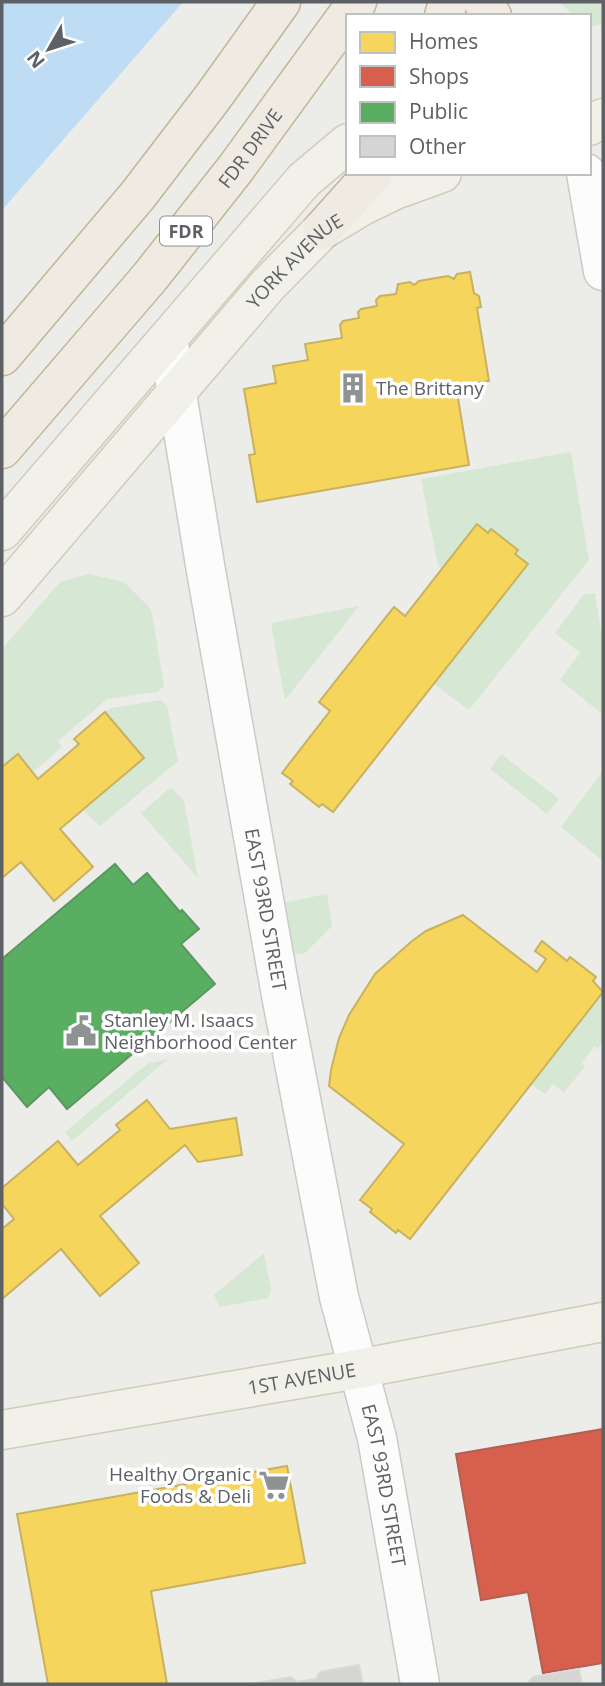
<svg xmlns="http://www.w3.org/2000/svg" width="605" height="1686" font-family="'Open Sans',sans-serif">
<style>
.green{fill:#d6e8d4}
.water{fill:#beddf4}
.homes{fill:#f6d55c;stroke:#c8b25f;stroke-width:2}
.shops{fill:#d6604d;stroke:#b26054;stroke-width:2}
.public{fill:#5aae61;stroke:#5b9762;stroke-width:2}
.building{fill:#d6d5d3;stroke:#dcdad7;stroke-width:2}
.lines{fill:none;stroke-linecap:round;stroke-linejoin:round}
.minor-casing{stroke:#c9cac9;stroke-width:41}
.major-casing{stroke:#d2cbb8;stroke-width:41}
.highway-casing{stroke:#c2b597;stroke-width:41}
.minor{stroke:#fcfcfc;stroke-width:38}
.major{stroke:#f2f1e9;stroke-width:38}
.highway{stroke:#efebe2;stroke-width:38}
.labels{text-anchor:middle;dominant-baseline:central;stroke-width:7;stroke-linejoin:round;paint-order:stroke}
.shield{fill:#fff;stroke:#8e9093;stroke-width:2}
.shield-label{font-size:18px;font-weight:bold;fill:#5d6165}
.street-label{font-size:19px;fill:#5d6165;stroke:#fff}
.poi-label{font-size:19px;fill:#5d6165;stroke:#fff;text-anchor:start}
</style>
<rect width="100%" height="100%" fill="#ecece8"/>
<path class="green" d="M559,2H603V24L589,27V16H575Z
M571,452L589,560L469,710L434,684L528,564L515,554L518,550L492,530L488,533L477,524L441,570L437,561L421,479Z
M88,574L124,582L151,609L164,686L157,692L107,699L58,741L62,747L33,772L18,754L2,767V649L60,582Z
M595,593L603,643V715L560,680L580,653L555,633L584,594Z
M359,606L285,700L271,623Z
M161,700L167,706L178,761L100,826L83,810L105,712L111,708Z
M501,754L559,799L547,814L490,769Z
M603,771V861L561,827Z
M171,787L184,801L198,878L141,813Z
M327,894L332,926L305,953L290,955L282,903Z
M603,992V1042L598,1049L595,1046L582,1063L585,1066L564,1093L553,1084L545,1094L531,1084Z
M168,1059L72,1141L65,1132L147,1064Z
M264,1253L271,1290L268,1298L220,1307L214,1295Z"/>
<path class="water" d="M2,2H183L2,210Z"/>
<path class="homes" d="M470,272L474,293L479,296L481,307L477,308L489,381L456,386L469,465L257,502L249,455L255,454L244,389L276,383L273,366L308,360L305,344L342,338L340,325L343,321L359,318L358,312L361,309L377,306L376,300L380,296L396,294L398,284L410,282L414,285L419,281L448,276L454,279L457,274Z
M477,524L488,533L491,529L518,550L515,554L528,564L333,812L322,804L319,807L290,784L293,781L282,773L330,711L319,702L394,607L405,616Z
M105,712L144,758L60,829L93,867L54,901L21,862L2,878V767L18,754L38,779L79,744L74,739Z
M463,915L537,972L546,959L535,951L542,941L567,961L570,957L596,977L593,981L603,992L410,1239L398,1230L396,1233L370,1212L372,1209L360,1200L404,1144L329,1086L331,1070L339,1038L349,1015L375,974L412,941L426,931Z
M147,1100L170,1129L236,1118L242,1155L198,1162L185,1145L100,1216L139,1263L100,1296L61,1249L2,1299V1229L14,1219L2,1204V1188L58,1141L78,1165L120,1130L116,1125Z
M287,1466L305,1563L151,1591L167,1684H48L17,1514Z"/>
<path class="shops" d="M603,1429V1663L543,1673L528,1592L481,1600L456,1454Z"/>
<path class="public" d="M115,864L133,885L147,873L180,912L182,910L199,929L181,944L215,984L67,1109L49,1087L27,1107L2,1077V959Z"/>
<path class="building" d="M359,1665L363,1684H250L291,1677L297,1682L316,1679L320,1672Z
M579,1669L582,1684H527L533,1677Z"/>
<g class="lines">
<g class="minor-casing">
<g id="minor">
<path d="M586,173L603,271"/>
<path id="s1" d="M168,339L206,571L281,995L339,1297L377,1438L420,1684"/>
</g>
</g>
<g class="major-casing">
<g id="major">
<path d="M589,126L603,118"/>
<path d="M2,531L304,180L348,143"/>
<path id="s2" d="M2,597L268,285L322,230L362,206L395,190L442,173"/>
<path id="s3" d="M2,1430L358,1369L603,1322"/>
</g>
</g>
<g class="highway-casing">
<g id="highway">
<path d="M483,2L492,16"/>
<path d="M444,16L448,2"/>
<path d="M322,230L373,173"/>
<path d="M2,356L138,195L213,97L281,2"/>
<path id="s4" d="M2,449L150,277L236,168L357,2"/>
</g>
</g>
<use href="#minor" class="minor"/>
<use href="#major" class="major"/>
<use href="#highway" class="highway"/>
</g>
<defs>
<g id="building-bare" transform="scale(2.415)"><path d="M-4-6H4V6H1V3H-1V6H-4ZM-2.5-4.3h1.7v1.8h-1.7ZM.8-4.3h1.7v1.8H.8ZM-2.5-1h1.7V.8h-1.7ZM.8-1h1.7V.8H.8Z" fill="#8f9293" stroke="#fff" stroke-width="2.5" paint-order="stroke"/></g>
<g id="civic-bare" transform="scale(2.415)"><path d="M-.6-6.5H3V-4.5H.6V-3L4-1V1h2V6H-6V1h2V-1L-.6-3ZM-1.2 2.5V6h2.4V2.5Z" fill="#8f9293" stroke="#fff" stroke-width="2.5" paint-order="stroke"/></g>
<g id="supermarket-bare" transform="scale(2.415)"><path d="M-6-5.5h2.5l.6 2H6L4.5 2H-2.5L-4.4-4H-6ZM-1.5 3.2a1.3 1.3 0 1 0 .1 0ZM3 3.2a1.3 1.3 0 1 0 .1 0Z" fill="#8f9293" stroke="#fff" stroke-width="2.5" paint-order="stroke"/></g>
</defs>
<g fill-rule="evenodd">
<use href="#building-bare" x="353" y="388"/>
<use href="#civic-bare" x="81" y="1031"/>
<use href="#supermarket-bare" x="274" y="1485"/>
</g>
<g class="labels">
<rect class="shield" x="160" y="216.5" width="52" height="29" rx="5"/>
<g class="shield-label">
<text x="186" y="231">FDR</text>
</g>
<g class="street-label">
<text stroke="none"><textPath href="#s4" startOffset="390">FDR DRIVE</textPath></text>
<text stroke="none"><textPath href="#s2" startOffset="446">YORK AVENUE</textPath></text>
<text stroke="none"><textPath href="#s1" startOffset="579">EAST 93RD STREET</textPath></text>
<text stroke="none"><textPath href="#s3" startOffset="304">1ST AVENUE</textPath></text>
<text stroke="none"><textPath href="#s1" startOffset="1167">EAST 93RD STREET</textPath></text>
</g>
<g class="poi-label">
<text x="376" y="388">The Brittany</text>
<text x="104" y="1020">Stanley M. Isaacs<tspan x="104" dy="22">Neighborhood Center</tspan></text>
<text x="251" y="1474" text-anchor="end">Healthy Organic<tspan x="251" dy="22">Foods &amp; Deli</tspan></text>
</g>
</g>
<rect width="605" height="1686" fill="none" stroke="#5d6165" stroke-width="7"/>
<rect x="346" y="14" width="245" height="161" fill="#ffffff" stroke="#bec0c1" stroke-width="2"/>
<rect x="360" y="32" width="35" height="21" fill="#f6d55c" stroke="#bec0c1" stroke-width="2"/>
<text x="409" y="49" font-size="21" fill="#5d6165">Homes</text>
<rect x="360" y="66" width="35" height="21" fill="#d6604d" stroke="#bec0c1" stroke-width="2"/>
<text x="409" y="84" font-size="21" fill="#5d6165">Shops</text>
<rect x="360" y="102" width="35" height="21" fill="#5aae61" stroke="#bec0c1" stroke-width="2"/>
<text x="409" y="119" font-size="21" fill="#5d6165">Public</text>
<rect x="360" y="136" width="35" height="21" fill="#d6d5d3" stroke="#bec0c1" stroke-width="2"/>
<text x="409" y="154" font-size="21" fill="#5d6165">Other</text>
<g transform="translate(49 49) rotate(231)" stroke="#ffffff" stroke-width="5" paint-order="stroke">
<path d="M0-5L12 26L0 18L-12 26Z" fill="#5d6165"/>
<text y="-10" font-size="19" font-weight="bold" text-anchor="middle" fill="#5d6165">N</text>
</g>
</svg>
